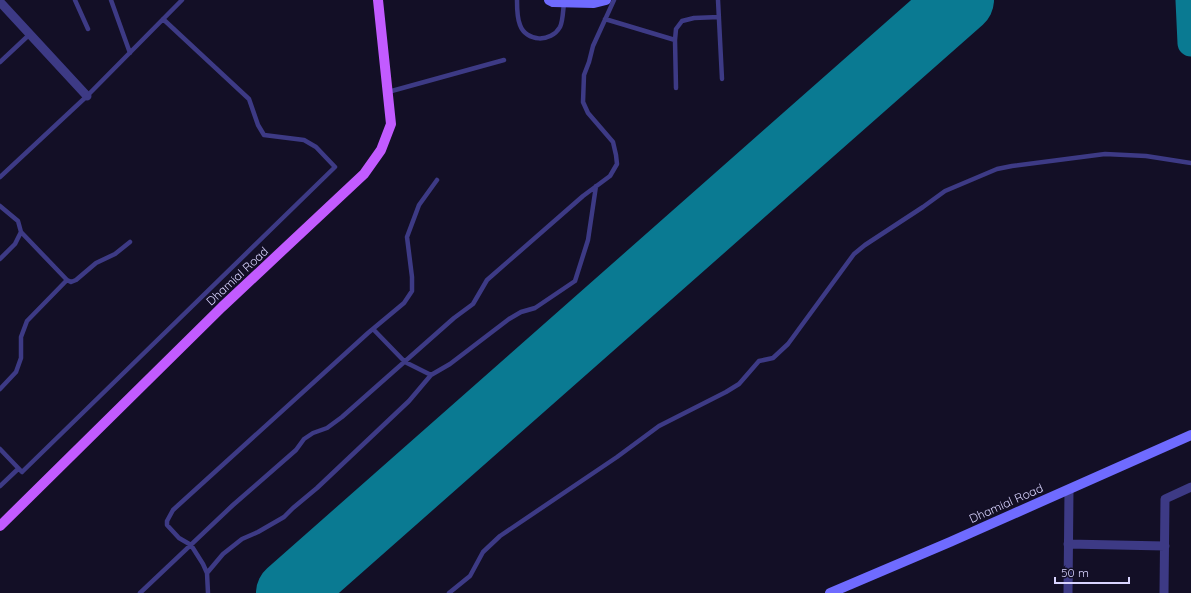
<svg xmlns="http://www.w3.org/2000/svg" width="1191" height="593" font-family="Quicksand,sans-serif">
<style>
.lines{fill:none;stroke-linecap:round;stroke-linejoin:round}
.taxiway{stroke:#0a7a92;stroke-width:27}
.runway{stroke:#0a7a92;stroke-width:66}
.lane{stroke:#3d3a85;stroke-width:4.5}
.street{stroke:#3d3a85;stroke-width:9}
.secondary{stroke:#6f6bff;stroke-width:10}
.primary{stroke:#c25bff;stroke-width:10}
.labels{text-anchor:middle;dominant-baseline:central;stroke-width:3.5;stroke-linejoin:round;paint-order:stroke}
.street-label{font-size:12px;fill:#d9d4ff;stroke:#130f26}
</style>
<rect width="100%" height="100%" fill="#130f26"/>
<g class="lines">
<path class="taxiway" d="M1189,0L1191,43"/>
<path class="runway" d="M289,593L961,0"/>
<path class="lane" d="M75,0L88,29
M111,0L130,53
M517,0C517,7 517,18 520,25C526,42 551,43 560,27C563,21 563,10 564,3
M718,0L722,79
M605,19L675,40L676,88
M675,40L676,29L682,21L694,18L719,17
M0,62L30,34
M388,92L504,60
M0,177L87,96L182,0
M0,206L18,221L21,232L15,244L0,259
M21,232L67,280L71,282L76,280L96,263L115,254L130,242
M373,329L405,362L431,375
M0,389L16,372L21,358V337L27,321L67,280
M0,449L22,472L335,167L316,147L304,140L264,135L258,125L249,99L163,19
M0,486L18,469
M207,573L223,554L242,539L258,532L284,517L293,508L317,488L409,401L431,375L450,364L509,319L521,312L535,308L575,281L588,240L596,186
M140,593L233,505L296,450L304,439L313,433L327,428L342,417L454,318L473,304L487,280L583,196L610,176L617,164L616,155L613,142L588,113L583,102L584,75L589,62L593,46L614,0
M208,593L207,573L203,564L191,545L179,538L167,525V521L173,510L368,333L404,303L412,291V277L407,237L419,205L437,180
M449,593L470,576L483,552L500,536L617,457L659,426L726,392L739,384L759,361L773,358L788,344L854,254L865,245L923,207L945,191L997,169L1012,166L1105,154L1146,156L1191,163"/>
<path class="street" d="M0,2L87,96
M1068,544L1165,546
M1068,593L1069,490
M1164,593L1165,499L1191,487"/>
<path class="secondary" d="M549,0L553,2L594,3L606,0
M830,593L950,542L1191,435"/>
<path class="primary" d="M0,526L222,307L364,174L381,150L391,124L378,0"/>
</g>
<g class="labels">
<g class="street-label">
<text transform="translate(237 276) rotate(-43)">Dhamial Road</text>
<text transform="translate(1006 503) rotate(-24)">Dhamial Road</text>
</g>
</g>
<path d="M1055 577v6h74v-6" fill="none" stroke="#d9d4ff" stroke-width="2"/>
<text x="1061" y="577" font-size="12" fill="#d9d4ff" stroke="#130f26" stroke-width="3" paint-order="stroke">50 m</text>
</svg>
